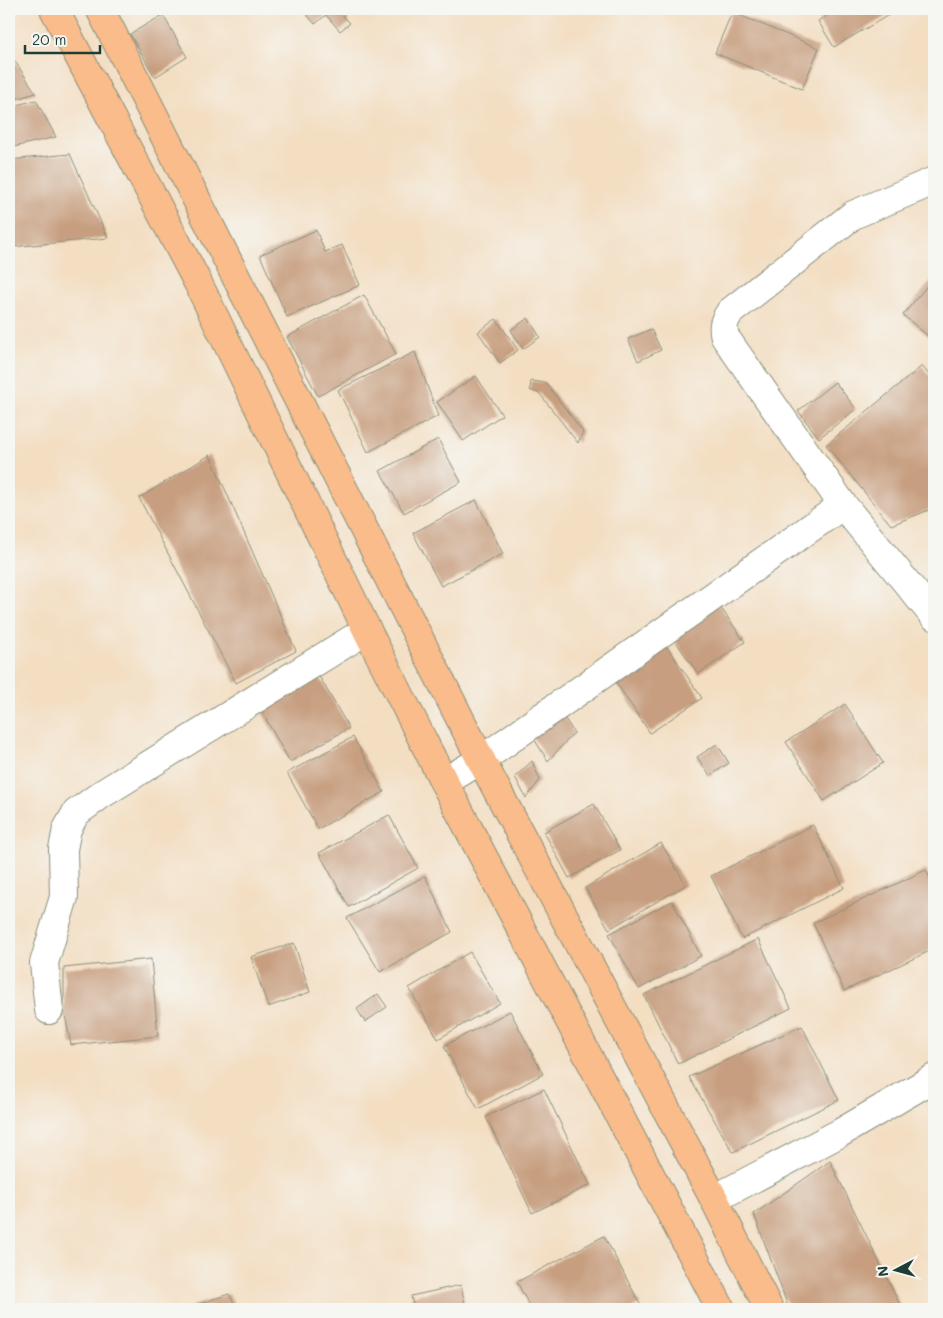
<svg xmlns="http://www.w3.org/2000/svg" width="943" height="1318" font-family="Mali,sans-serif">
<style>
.building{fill:#c79f80}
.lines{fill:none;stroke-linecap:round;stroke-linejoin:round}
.minor-casing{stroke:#898e7b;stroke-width:30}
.major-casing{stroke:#898e7b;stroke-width:30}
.minor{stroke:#fff;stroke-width:28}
.major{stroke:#f9bc8a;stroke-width:28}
</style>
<rect width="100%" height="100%" fill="#f6f6f2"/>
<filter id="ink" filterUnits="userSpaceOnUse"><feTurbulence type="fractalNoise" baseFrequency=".02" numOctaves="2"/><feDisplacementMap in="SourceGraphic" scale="10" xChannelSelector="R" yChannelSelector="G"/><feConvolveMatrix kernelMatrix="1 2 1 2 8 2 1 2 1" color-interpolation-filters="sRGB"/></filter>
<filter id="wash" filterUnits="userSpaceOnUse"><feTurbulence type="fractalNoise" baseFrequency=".0096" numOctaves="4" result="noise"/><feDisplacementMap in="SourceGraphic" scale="20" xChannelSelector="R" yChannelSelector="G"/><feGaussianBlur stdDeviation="1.12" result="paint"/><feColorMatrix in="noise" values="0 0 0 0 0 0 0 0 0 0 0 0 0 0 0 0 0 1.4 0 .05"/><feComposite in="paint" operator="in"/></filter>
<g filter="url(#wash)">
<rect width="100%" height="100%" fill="#f3dec2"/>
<g id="blocks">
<path class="building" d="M305,9H348L343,16L350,23L340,31L326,15L315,24L303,10Z
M838,9H899L834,47L818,21Z
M732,12L819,48L802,89L715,53Z
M163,15L187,57L155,77L130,34Z
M10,54L36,93L9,101V55Z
M36,100L56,137L9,148V107Z
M70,154L108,238L10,247L9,160Z
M316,230L325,252L342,245L360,285L287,317L260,255Z
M934,277V341L903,315Z
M364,295L396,354L318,396L287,337Z
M528,318L540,337L523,349L511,330Z
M496,319L518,350L500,363L478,332Z
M651,329L661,350L638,361L628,339Z
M415,352L438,416L368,452L338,390Z
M922,366L934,381V508L891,525L826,445Z
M476,376L502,415L463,441L437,402Z
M531,381L546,383L583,432L578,443L540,394L530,390Z
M835,382L856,409L819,438L798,411Z
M438,439L461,482L404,513L380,471Z
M210,455L296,651L236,683L139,498Z
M476,500L503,554L441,586L413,533Z
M716,601L745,642L698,674L670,633Z
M661,638L702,698L650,733L610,674Z
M316,671L349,728L290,762L258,705Z
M845,704L883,763L824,801L786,742Z
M560,711L574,733L548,761L529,731Z
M353,737L384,792L318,829L287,773Z
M717,744L729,763L710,776L697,757Z
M532,761L540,780L526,798L515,777Z
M594,804L620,850L569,878L544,832Z
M389,815L418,868L349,907L319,853Z
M813,825L844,888L742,939L711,876Z
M661,843L686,885L609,929L585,888Z
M926,870L934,887V949L844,991L813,923Z
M425,876L452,932L380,972L347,918Z
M672,901L701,956L639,989L609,934Z
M758,939L791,1008L678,1064L644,995Z
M294,943L310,992L268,1007L251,957Z
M470,952L500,1003L438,1039L409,988Z
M151,959L158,1036L71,1045L64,1010V968Z
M378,994L387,1007L365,1022L357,1009Z
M510,1011L543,1074L478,1109L444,1046Z
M802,1026L839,1100L733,1152L689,1077Z
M544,1089L590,1185L532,1213L486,1117Z
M830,1161L902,1309H789L754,1214Z
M604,1236L640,1304L630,1309H531L517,1282Z
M461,1285L466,1309H414L411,1296Z
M229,1294L237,1309H183Z"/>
</g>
</g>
<g filter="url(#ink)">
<use href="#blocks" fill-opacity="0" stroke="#898e7b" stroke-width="1"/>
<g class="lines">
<g class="minor-casing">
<path id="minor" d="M934,181L853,215L730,312C724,321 722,326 725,337L843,505L934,616
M444,782L481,760L843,505
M49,1010L44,963L64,897L63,849L67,829L76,813L102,794L367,630
M714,1199L840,1133L934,1078"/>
</g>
<g class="major-casing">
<path id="major" d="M54,9L198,283L367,630L444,782L721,1309
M100,9L481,760L714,1199L769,1309"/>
</g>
<use href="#minor" class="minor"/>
<use href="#major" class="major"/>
</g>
</g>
<rect width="943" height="1318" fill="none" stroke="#f6f6f2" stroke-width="30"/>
<g transform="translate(896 1270) rotate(264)" stroke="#f6f6f2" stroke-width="4" paint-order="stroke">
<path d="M0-4L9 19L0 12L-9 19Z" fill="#1f3d34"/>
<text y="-8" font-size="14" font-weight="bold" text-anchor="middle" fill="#1f3d34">N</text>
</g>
<path d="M25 45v8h75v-8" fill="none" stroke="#1f3d34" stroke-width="2.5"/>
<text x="32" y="45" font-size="15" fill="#1f3d34" stroke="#f6f6f2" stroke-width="4" paint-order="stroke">20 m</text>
</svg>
